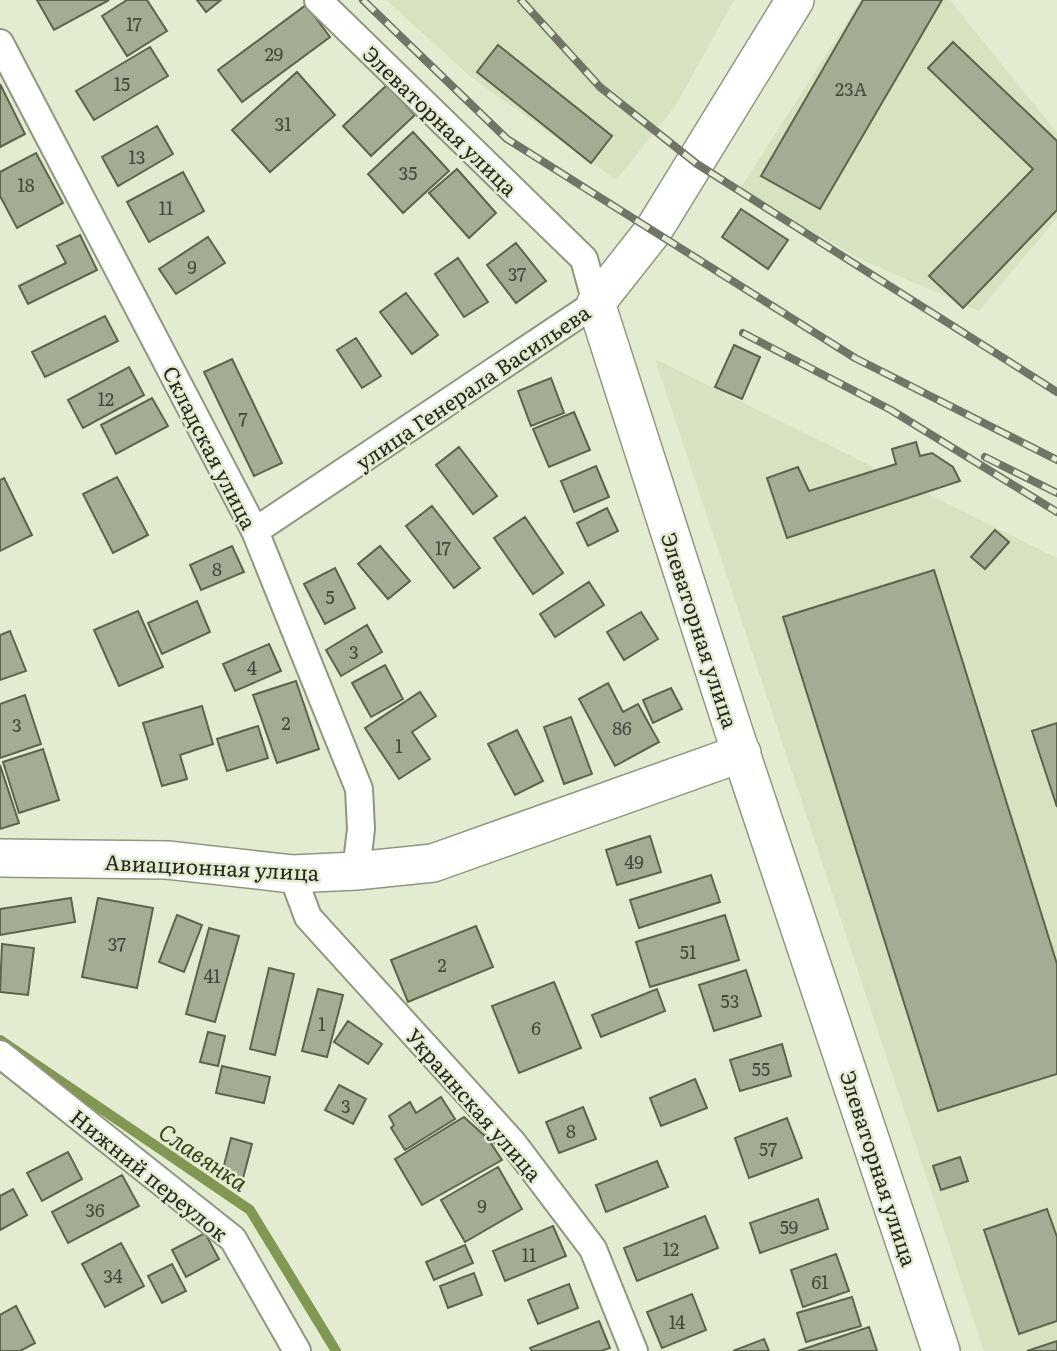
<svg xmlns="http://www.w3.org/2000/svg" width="1057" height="1351" font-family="Literata,serif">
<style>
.built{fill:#d6e2c0}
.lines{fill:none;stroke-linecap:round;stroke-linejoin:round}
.stream{stroke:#829751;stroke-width:10}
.building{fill:#a4ad94;stroke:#5c644c;stroke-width:2}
.street-casing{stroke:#8f977e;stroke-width:30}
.secondary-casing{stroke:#8f977e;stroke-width:40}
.street{stroke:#fff;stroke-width:26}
.secondary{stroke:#fff;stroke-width:37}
.rail-casing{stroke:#707565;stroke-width:8}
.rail{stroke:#e3ecd1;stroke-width:5;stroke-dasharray:16;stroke-linecap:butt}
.labels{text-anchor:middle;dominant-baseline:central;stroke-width:5;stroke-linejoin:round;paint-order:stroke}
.number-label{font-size:18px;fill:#464a3c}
.street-label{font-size:21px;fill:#26291f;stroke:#e3ecd1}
.water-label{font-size:23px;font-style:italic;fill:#39451d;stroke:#e3ecd1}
</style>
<rect width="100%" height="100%" fill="#e3ecd1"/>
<path class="built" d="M386,0H734L676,105L616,180L472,78Z
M861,0H950L1057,133V218L979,311L858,258L740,189Z
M655,359L1057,558V1351H984Z"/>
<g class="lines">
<path class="stream" d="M0,1040L250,1210L336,1351"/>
</g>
<path class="building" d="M37,0H109L54,30Z
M127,0H147L167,31L127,56L102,16Z
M197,0H221L206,12Z
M863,0H942L820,209L761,176Z
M306,5L330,37L242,102L218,70Z
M953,42L1057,141V210L963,308L929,276L1033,169L928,68Z
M498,45L612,136L591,163L477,72Z
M150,47L168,76L94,120L76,91Z
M297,72L335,115L270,172L232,130Z
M0,84L25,134L0,147Z
M387,85L415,115L371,156L343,126Z
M157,126L173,154L118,186L102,157Z
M413,132L449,171L403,213L368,174Z
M36,153L63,203L17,228L0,196V172Z
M457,169L496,213L469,238L429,193Z
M183,172L204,211L149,242L127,202Z
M741,209L788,240L768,269L722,237Z
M80,235L97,270L28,304L19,286L66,263L57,246Z
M208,237L225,263L176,294L159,269Z
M516,243L546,281L516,303L487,265Z
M458,258L488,302L464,317L435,274Z
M406,293L438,335L412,354L380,312Z
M105,316L118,341L45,377L32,352Z
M356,338L381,376L362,388L337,350Z
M734,345L760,357L742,399L715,387Z
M232,359L282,463L254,476L204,372Z
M129,367L144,395L83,428L68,400Z
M551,378L564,413L531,426L518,391Z
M152,398L168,426L116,454L101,425Z
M574,412L590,450L549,467L533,429Z
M916,442L920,456L932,453L953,467L960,481L787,538L767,478L798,467L809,491L896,464L892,449Z
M459,447L497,496L473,514L436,465Z
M596,466L609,497L574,512L561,481Z
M117,477L148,535L113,553L83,494Z
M4,478L32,535L0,551V480Z
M432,506L480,568L454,588L406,526Z
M607,508L618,531L588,546L577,523Z
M525,517L563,573L533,594L494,538Z
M995,530L1009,542L985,569L971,557Z
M232,546L244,572L201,590L190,565Z
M380,546L410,581L388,599L358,564Z
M335,568L355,608L325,624L304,584Z
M934,570L1057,964V1074L938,1111L783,617Z
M589,582L604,605L555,637L540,614Z
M197,601L210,632L162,654L148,623Z
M138,611L163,667L119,686L94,630Z
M641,612L658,639L624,660L607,632Z
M367,625L382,652L341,676L326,650Z
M10,631L26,671L0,680V635Z
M269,644L281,671L235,691L223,664Z
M385,665L403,699L371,717L352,683Z
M296,681L319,749L277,763L253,695Z
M608,683L623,712L638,704L659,742L615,766L579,699Z
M671,688L682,709L653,723L643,700Z
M420,692L436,716L412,732L430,759L399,779L365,728Z
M25,695L41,744L0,758V704Z
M202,706L213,744L180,755L187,779L162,786L143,723Z
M571,717L592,774L564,784L544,727Z
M1057,723V807L1032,731Z
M258,726L268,758L227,771L217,739Z
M517,730L543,781L515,795L488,744Z
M43,749L59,800L19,813L3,762Z
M0,765L19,823L0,829Z
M650,836L661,872L617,885L606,850Z
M711,875L720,902L639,928L630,900Z
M71,898L75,922L0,935V909Z
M98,898L153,908L137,988L82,977Z
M177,915L202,925L184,972L159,962Z
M725,915L739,960L650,987L636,942Z
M476,926L493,967L408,1002L391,960Z
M209,928L239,936L215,1022L186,1014Z
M2,944L34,948L28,995L0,992Z
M269,968L294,974L275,1055L250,1049Z
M746,970L761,1016L714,1031L699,985Z
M554,982L581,1048L519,1073L492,1006Z
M318,989L343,995L327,1057L302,1051Z
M657,989L665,1011L601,1037L592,1015Z
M348,1021L382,1044L368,1064L334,1042Z
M208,1032L225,1036L218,1066L200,1062Z
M782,1044L791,1076L740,1091L730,1060Z
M222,1066L270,1077L264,1103L216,1093Z
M695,1079L707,1108L661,1126L650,1098Z
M339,1085L366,1099L353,1124L325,1110Z
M441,1097L455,1119L405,1150L391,1128L394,1125L389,1116L410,1102L416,1113Z
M583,1107L596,1139L559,1153L546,1122Z
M464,1117L488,1139L502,1160L422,1205L395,1159Z
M787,1118L802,1158L749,1178L735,1138Z
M231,1138L252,1144L242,1182L221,1177Z
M68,1152L82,1179L42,1201L27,1173Z
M960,1157L968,1181L941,1190L933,1166Z
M657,1161L668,1187L606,1212L596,1185Z
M498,1167L522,1209L465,1242L441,1200Z
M122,1175L139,1206L68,1243L52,1212Z
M13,1189L27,1215L0,1230V1196Z
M818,1199L828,1229L760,1253L750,1223Z
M1047,1209L1057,1237V1321L1019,1334L984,1230Z
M705,1216L718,1248L637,1281L624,1248Z
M553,1226L566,1256L505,1281L493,1251Z
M205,1233L219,1259L186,1277L172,1250Z
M121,1243L144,1286L105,1307L82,1264Z
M465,1245L473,1263L434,1280L426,1262Z
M836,1254L849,1291L803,1307L791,1270Z
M172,1264L186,1291L162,1303L148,1276Z
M474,1273L482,1295L448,1308L440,1286Z
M569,1284L578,1308L538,1324L528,1300Z
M692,1294L706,1330L662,1348L647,1312Z
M852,1297L861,1326L806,1342L797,1313Z
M16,1306L35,1343L20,1351H0V1315Z
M599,1321L610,1348L601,1351H532L530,1348Z
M869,1327L877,1351H798Z
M764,1339L769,1351H733Z
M1057,1341V1351H1027Z"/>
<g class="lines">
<g class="street-casing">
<path id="street" d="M0,43L255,531L359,789L361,829L356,871
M255,531L596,303L584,259L318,0
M292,874L308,917L513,1143L593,1249L634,1351
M0,1054L233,1239L297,1351"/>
</g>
<g class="secondary-casing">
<path id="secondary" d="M795,0L653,231L596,303L733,729L941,1351
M0,858L167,860L292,874L356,871L433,863L742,753"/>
</g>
<use href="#street" class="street"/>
<use href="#secondary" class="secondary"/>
<g class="rail-casing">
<path id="rail" d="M363,0L507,139L855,358L1057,460
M521,0L600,87L697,164L1057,392
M743,333L891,410L1057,512
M985,457L1057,493"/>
</g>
<use href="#rail" class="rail"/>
</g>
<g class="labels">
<g class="number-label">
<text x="134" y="23">17</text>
<text x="274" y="53">29</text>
<text x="122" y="83">15</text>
<text x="851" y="88">23А</text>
<text x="283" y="123">31</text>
<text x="137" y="156">13</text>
<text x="408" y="172">35</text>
<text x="26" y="184">18</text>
<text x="166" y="207">11</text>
<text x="192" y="266">9</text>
<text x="517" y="273">37</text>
<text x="106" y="398">12</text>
<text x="243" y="418">7</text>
<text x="443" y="547">17</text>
<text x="217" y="568">8</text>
<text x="330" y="596">5</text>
<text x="354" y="651">3</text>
<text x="252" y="667">4</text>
<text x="286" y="722">2</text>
<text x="17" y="724">3</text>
<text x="622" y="727">86</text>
<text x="399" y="745">1</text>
<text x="634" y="861">49</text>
<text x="117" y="943">37</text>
<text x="688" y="951">51</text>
<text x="442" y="964">2</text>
<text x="212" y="975">41</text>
<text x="730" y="1000">53</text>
<text x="322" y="1023">1</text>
<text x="536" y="1027">6</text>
<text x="761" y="1068">55</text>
<text x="346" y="1105">3</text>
<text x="571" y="1130">8</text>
<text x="768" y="1148">57</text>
<text x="482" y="1205">9</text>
<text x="95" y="1209">36</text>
<text x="789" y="1226">59</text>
<text x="671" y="1248">12</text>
<text x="529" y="1254">11</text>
<text x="113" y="1275">34</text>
<text x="820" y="1281">61</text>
<text x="677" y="1321">14</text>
</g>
<g class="street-label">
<text transform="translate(441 120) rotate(44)">Элеваторная улица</text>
<text transform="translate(472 386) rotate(-34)">улица Генерала Васильева</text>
<text transform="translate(211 447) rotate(63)">Складская улица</text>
<text transform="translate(701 630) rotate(72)">Элеваторная улица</text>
<text transform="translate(212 866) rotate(3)">Авиационная улица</text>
<text transform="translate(475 1104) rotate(49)">Украинская улица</text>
<text transform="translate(880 1168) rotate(72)">Элеваторная улица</text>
<text transform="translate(150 1174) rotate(39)">Нижний переулок</text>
</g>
<g class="water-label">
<text transform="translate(204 1156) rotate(34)">Славянка</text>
</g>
</g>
</svg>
